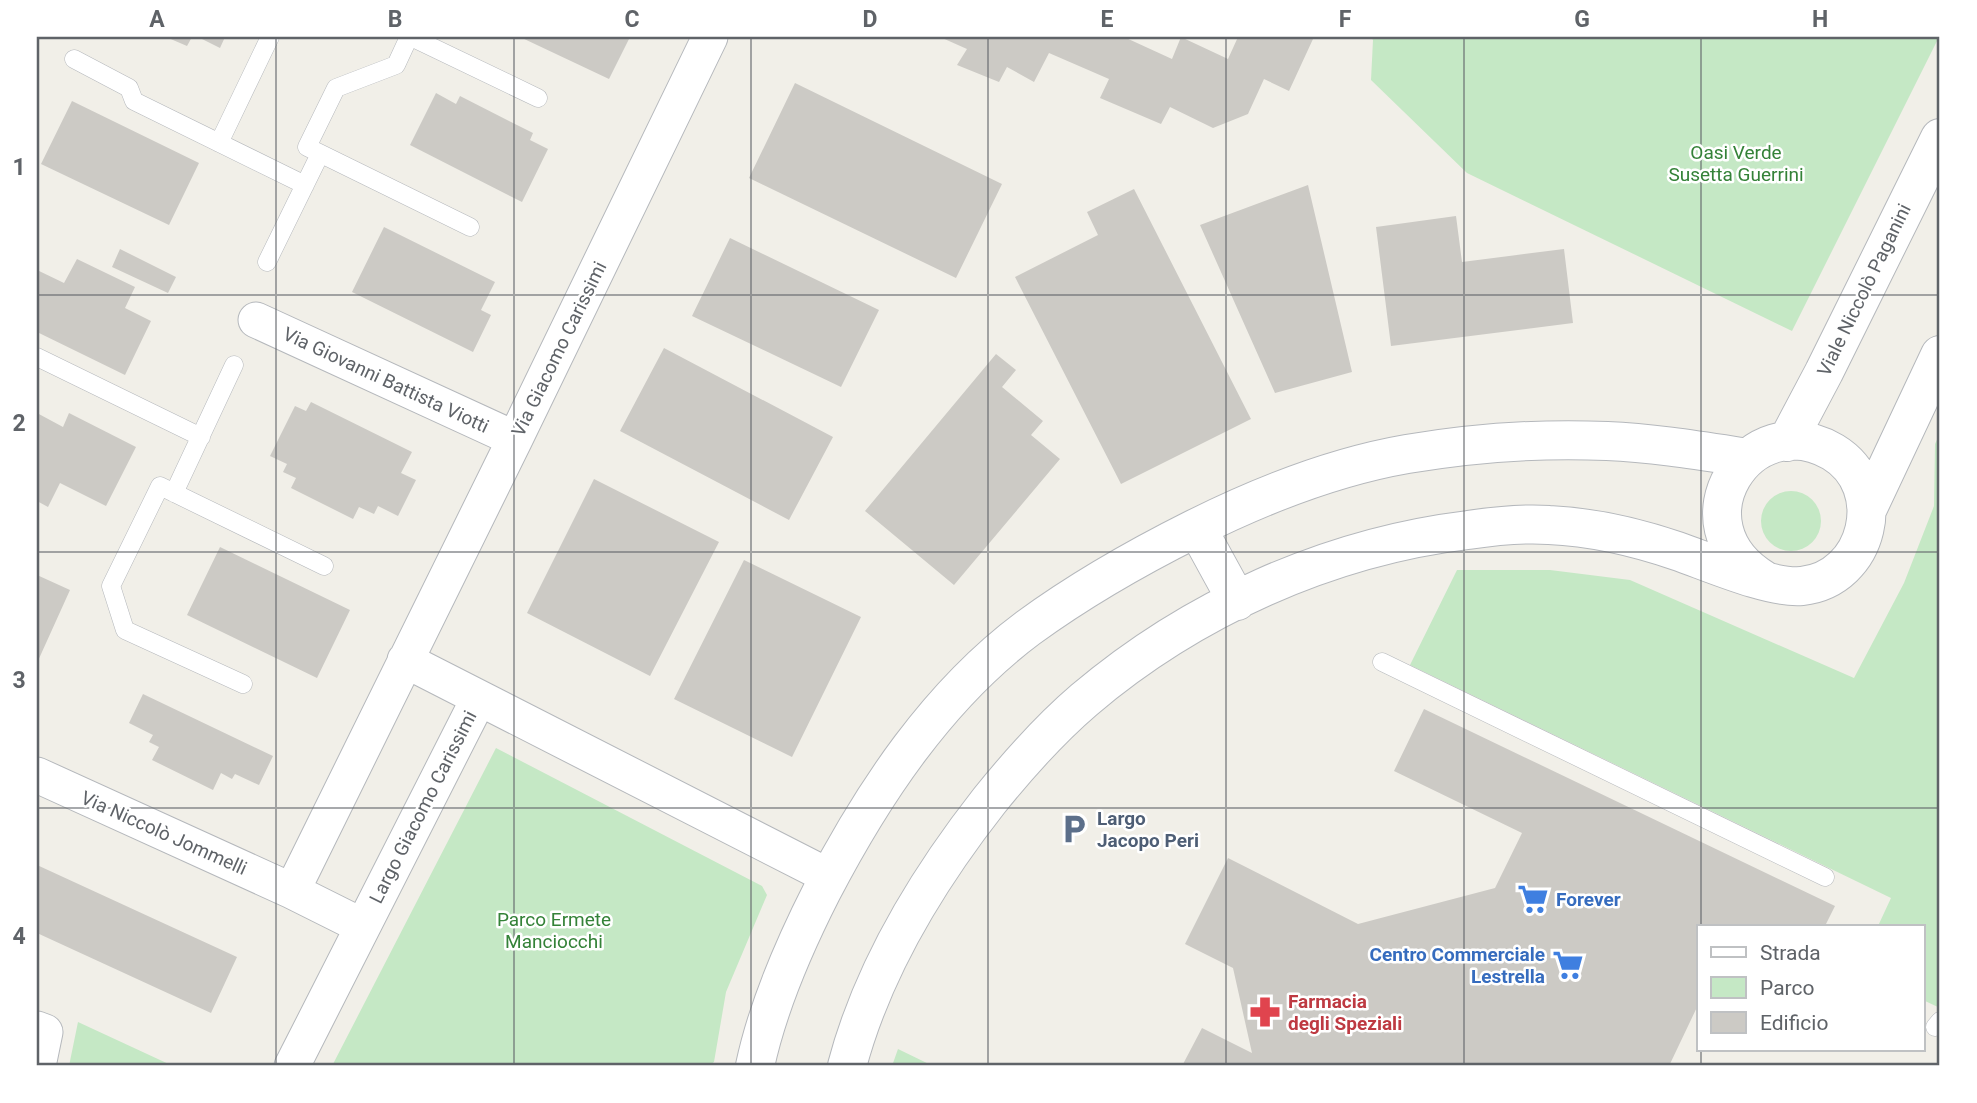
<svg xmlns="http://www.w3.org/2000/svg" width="1977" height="1103" font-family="Roboto,sans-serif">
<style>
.green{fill:#c5e8c5}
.building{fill:#cccac5}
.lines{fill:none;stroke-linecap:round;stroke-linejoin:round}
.service-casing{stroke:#b5b8bc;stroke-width:19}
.minor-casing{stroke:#b5b8bc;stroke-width:37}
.tertiary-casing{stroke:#b5b8bc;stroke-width:40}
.service{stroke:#fff;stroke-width:18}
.minor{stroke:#fff;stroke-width:35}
.tertiary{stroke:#fff;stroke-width:38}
.grid{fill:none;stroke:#5f6368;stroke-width:2;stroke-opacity:0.55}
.labels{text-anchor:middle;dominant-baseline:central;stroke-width:5;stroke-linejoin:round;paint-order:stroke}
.park-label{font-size:19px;fill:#348238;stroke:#fff}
.street-label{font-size:19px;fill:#5f6368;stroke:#fff}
.service-label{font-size:19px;font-weight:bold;fill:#4e5e75;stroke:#fff;text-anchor:start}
.shop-label{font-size:19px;font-weight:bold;fill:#366cbe;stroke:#fff;text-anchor:start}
.health-label{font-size:19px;font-weight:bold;fill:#be3a42;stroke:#fff;text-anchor:start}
.neatline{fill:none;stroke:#5f6368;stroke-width:2.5}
.grid-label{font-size:23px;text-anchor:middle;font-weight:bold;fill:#5f6368}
</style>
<rect width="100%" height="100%" fill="#f1efe8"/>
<path class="green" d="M1371,37H1939L1792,331L1467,173L1371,80L1373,40Z
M1940,433V1008L1923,1000V926H1878L1891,898L1410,665L1457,570H1550L1630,580L1854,678L1904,583L1934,506L1935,444Z
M1761 521a30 30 0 1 1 60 0a30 30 0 1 1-60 0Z
M496,748L762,886L767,895L726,992L714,1062L708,1066H332Z
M78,1022L173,1066H69Z
M898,1049L933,1066H892Z"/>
<path class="building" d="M166,37H192L187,46Z
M198,37H225L220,48Z
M520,37H630L609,79Z
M940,37H1124L1172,59L1181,37L1228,59L1238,37H1309L1313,39L1289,91L1264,79L1248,114L1213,128L1170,107L1161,124L1100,98L1109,79L1049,53L1034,82L1007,67L999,82L957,65L967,49Z
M795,83L1002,184L956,278L749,178Z
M436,93L456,104L460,96L517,125L533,133L530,140L548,149L522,202L410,145Z
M72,101L199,163L169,225L41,164Z
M1308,185L1352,372L1275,393L1200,225Z
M1134,189L1251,419L1121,484L1015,277L1098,235L1087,212Z
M1456,216L1462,262L1564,249L1573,323L1391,346L1376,227Z
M384,227L495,282L481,310L491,315L473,352L352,292Z
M730,238L879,310L841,387L692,316Z
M120,249L176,277L168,293L112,267Z
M77,259L135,287L125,308L151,321L125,375L37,332V270L64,283Z
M664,348L833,437L789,520L620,431Z
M996,354L1016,370L1002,387L1043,421L1031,435L1060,459L954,585L865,511Z
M311,402L412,452L401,473L416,480L398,516L378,506L374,514L359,507L353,519L291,488L296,478L283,472L287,464L270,456L295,406L306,411Z
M37,413L63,427L69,413L136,447L106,506L60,483L48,507L37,501Z
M594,479L719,542L650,676L527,613Z
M220,547L350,610L317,678L187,615Z
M744,560L861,617L792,757L674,699Z
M37,575L70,590L37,663Z
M143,694L273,756L259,785L235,774L232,779L221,773L213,790L152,760L159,747L149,742L153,735L129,723Z
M1424,709L1835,906L1825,926H1699V1003L1669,1066H1182L1202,1028L1252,1053L1233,968L1185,944L1228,858L1358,924L1495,888L1522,833L1394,771Z
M37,865L237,957L211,1013L37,933Z"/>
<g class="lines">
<g class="service-casing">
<path id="service" d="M409,37L396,65L336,88L307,147L470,227
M411,37L538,98
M74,59L129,88L134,101L305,185
M219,143L270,37
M267,262L320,154
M37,357L201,437
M174,493L234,365
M1382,662L1825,877
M243,684L125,630L111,586L160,486L324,566
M1935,1027L1940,1021"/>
</g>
<g class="minor-casing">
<path id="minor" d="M256,320L515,439
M405,660L830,877
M37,775L292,891L362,926
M292,891L515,439L710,37
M37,1029L45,1032L38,1066
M292,1066L479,698"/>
</g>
<g class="tertiary-casing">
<path id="tertiary" d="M1787,442L1824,372L1940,138
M1867,510L1940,355
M1197,528L1237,601
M755,1066C768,1005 794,946 822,891C873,793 938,695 1028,628C1080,590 1136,558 1194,529C1262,495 1332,467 1407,454C1473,443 1540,438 1607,441C1654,443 1702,451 1748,458
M847,1066C873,968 927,880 989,801C1018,765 1049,730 1084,700C1191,609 1328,547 1468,530C1495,526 1522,523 1549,525C1593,527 1636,537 1677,551C1709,562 1770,589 1802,586C1869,579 1891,487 1833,452C1750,403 1671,524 1764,580"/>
</g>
<use href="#service" class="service"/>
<use href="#minor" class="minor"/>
<use href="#tertiary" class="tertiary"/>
</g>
<path class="grid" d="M276,37V1066M514,37V1066M751,37V1066M988,37V1066M1226,37V1066M1464,37V1066M1701,37V926M37,295H1940M37,552H1940M37,808H1940M1701,1049V1066"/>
<defs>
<g id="parking-bare" transform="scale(2.415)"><path d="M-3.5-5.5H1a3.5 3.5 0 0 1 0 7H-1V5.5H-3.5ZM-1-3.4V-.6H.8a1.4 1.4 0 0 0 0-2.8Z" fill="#5c6f8a" stroke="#fff" stroke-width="2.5" paint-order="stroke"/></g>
<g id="supermarket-bare" transform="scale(2.415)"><path d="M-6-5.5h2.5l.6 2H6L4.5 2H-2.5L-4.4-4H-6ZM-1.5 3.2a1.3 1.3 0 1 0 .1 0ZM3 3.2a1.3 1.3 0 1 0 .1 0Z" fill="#3f7fe0" stroke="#fff" stroke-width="2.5" paint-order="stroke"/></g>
<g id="pharmacy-bare" transform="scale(2.415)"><path d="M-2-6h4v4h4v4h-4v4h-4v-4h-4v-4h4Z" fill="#e0444e" stroke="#fff" stroke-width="2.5" paint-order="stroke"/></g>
</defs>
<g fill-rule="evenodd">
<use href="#parking-bare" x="1074" y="829"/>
<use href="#supermarket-bare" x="1533" y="899"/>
<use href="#supermarket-bare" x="1568" y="965"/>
<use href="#pharmacy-bare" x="1265" y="1012"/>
</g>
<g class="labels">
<g class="park-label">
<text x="1736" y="152">Oasi Verde<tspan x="1736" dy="22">Susetta Guerrini</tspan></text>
<text x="554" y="919">Parco Ermete<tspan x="554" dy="22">Manciocchi</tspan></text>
</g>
<g class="street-label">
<text transform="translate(1864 290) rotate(-64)">Viale Niccolò Paganini</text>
<text transform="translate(559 349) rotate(-64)">Via Giacomo Carissimi</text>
<text transform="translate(386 380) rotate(25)">Via Giovanni Battista Viotti</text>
<text transform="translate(423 807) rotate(-63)">Largo Giacomo Carissimi</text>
<text transform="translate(164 833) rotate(24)">Via Niccolò Jommelli</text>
</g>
<g class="service-label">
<text x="1097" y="818">Largo<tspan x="1097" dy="22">Jacopo Peri</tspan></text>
</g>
<g class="shop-label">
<text x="1556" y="899">Forever</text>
<text x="1545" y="954" text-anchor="end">Centro Commerciale<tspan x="1545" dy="22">Lestrella</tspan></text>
</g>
<g class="health-label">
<text x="1288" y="1001">Farmacia<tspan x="1288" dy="22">degli Speziali</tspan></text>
</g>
</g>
<rect width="1977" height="1103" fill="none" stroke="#ffffff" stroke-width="77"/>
<rect x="1697" y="925" width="228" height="126" fill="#ffffff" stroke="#bfc1c3" stroke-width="2"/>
<rect x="1711" y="947" width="35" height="10" fill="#ffffff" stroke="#bfc1c3" stroke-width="2"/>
<text x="1760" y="960" font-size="21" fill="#5f6368">Strada</text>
<rect x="1711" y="977" width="35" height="21" fill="#c5e8c5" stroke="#bfc1c3" stroke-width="2"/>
<text x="1760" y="995" font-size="21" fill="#5f6368">Parco</text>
<rect x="1711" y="1012" width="35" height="21" fill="#cccac5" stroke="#bfc1c3" stroke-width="2"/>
<text x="1760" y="1030" font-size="21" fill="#5f6368">Edificio</text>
<rect x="38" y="38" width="1900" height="1026" class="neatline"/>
<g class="grid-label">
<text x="157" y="27">A</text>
<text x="395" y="27">B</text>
<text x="632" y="27">C</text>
<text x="870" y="27">D</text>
<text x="1107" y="27">E</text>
<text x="1345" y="27">F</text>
<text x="1582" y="27">G</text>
<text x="1820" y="27">H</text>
<text x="19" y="175">1</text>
<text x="19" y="431">2</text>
<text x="19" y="688">3</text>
<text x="19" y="944">4</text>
</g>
</svg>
